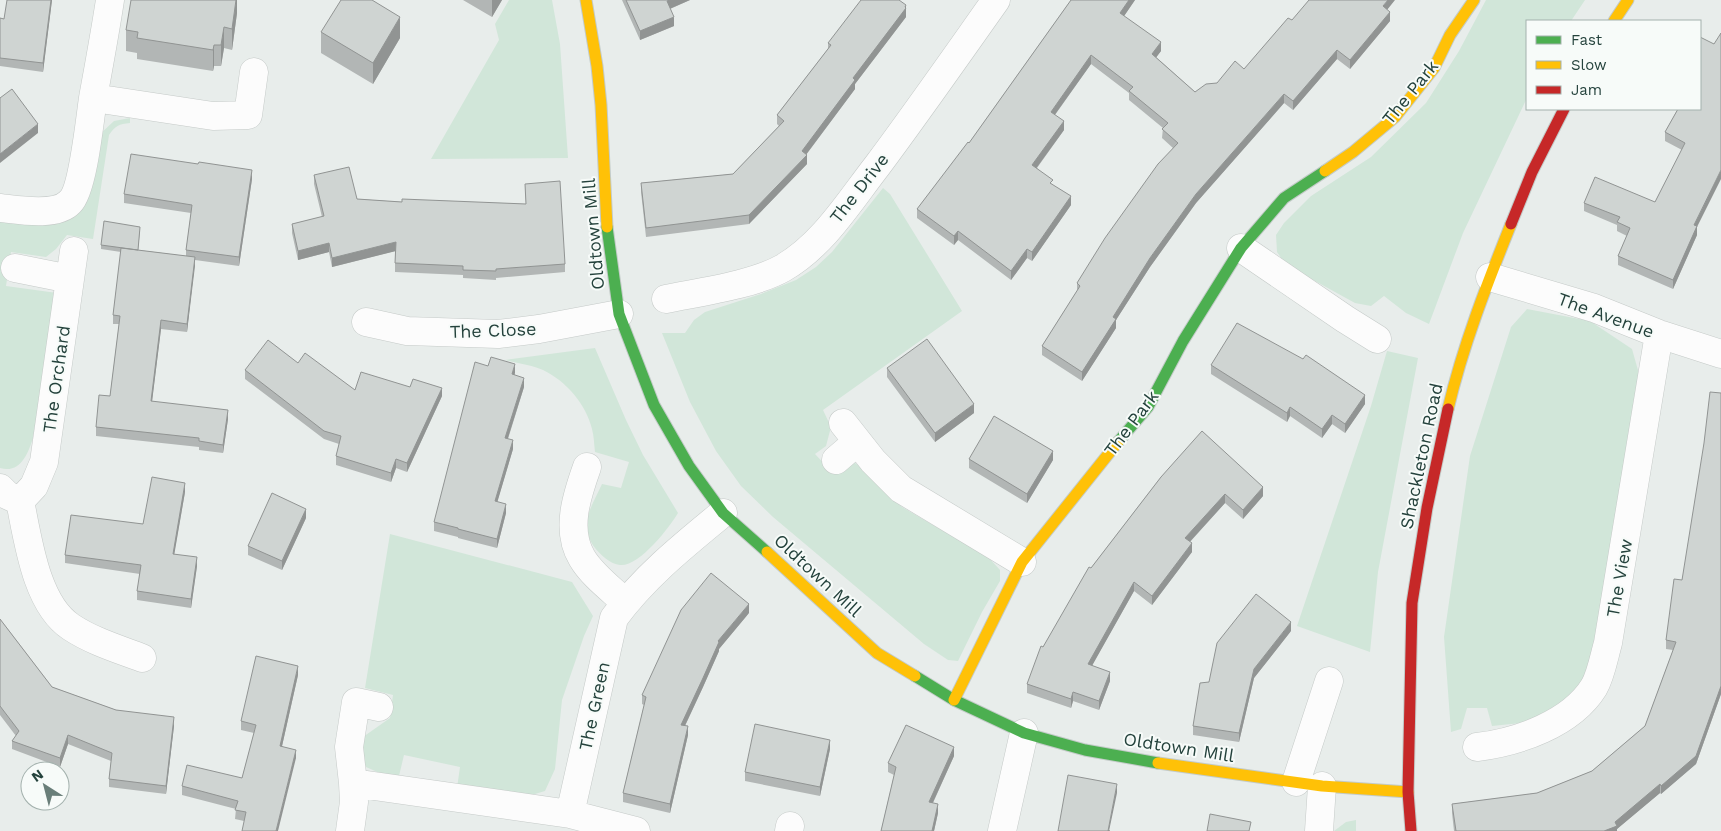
<svg xmlns="http://www.w3.org/2000/svg" width="1721" height="831" font-family="'Work Sans',sans-serif">
<style>
.green{fill:#d1e6d9}
.lines{fill:none;stroke-linecap:round;stroke-linejoin:round}
.street-casing{stroke:#c5cac8;stroke-width:29}
.fast-casing{stroke:#c3cbc8;stroke-width:13}
.slow-casing{stroke:#c3cbc8;stroke-width:13}
.jam-casing{stroke:#c3cbc8;stroke-width:13}
.street{stroke:#fcfcfc;stroke-width:28}
.fast{stroke:#4caf50;stroke-width:11}
.slow{stroke:#ffc107;stroke-width:11}
.jam{stroke:#c62828;stroke-width:11}
.wall{fill:#b2b6b5}
.shaded-wall{fill:#919493}
.building{fill:#cfd4d2;stroke:#919493}
.labels{text-anchor:middle;dominant-baseline:central;stroke-width:4;stroke-linejoin:round;paint-order:stroke}
.street-label{font-size:18px;fill:#24423c;stroke:#f7fbf9}
</style>
<rect width="100%" height="100%" fill="#e8edeb"/>
<path class="green" d="M509,0H552L560,44L568,158L431,159L499,40L495,24Z
M1486,0H1585L1571,21H1527V98L1463,233L1429,324L1406,313L1384,296L1371,306L1355,303L1286,265L1277,252L1276,235L1284,223L1311,196L1371,157L1426,103L1459,51Z
M130,118V123C119,124 115,126 109,135L93,239L67,235L56,249L46,257L11,252L6,286L57,293L33,438C28,454 20,474 0,468V222L64,221L99,135L114,121Z
M883,188L890,194L962,311L823,410L831,427L826,446L815,454L832,472L845,464L855,463L870,474L902,507L988,557L1000,570V581L982,612L958,661L948,660L924,644L773,517L741,486L716,451L690,402L662,333H685L694,320L705,312L761,294L796,280L816,267L832,252Z
M1527,309L1590,321L1632,349L1641,381L1591,664L1581,685L1546,715L1530,722L1492,726L1487,708H1467L1461,729L1451,732L1444,637L1470,456L1511,327Z
M595,348L626,420L643,455L678,513C669,528 639,567 620,565C610,564 601,555 595,548C589,540 585,529 587,519C590,507 597,495 602,484L621,488L629,462L595,452C594,444 594,436 592,429C586,404 566,381 543,370C532,365 517,363 505,360Z
M1387,351L1418,358L1378,572L1370,652L1297,626L1371,406Z
M390,534L572,582L593,616L584,636L562,700L555,769L545,791L518,799L457,788L460,767L404,755L399,776L382,774L366,767L361,753L363,737L390,718L393,695L365,688Z
M1356,820V831H1334L1346,822Z"/>
<g class="lines">
<g class="street-casing">
<path id="street" d="M94,98L213,116L248,115L254,72
M0,208C19,210 56,217 70,202C83,190 90,118 93,98C99,65 105,33 110,0
M1241,248L1345,319L1377,339
M15,268L70,279
M1490,277L1594,308L1659,334L1721,354
M666,299C700,292 753,285 783,268C823,245 849,202 877,166C918,111 957,55 996,0
M366,322L407,331L498,334L539,329L619,314
M843,423L873,461L901,489L1022,562
M836,460L857,442
M587,467C577,495 565,530 582,558C592,575 611,589 625,602
M0,488L7,495L20,501
M20,501L34,486L44,462L74,251
M20,501C28,540 36,604 71,627C92,641 118,649 142,658
M379,707L356,702L349,747L353,783L570,814L614,618C644,577 684,545 723,513
M1477,747C1518,742 1571,724 1594,687C1601,675 1604,657 1608,643L1659,334
M1296,782L1329,681
M570,814L636,831
M350,831L354,802L353,783
M789,831L790,826
M1002,831L1024,733
M1319,831L1322,786"/>
</g>
<g class="fast-casing">
<path id="fast" d="M607,227L619,314L654,405L689,466L723,513L767,552
M1118,442L1148,407L1183,341L1241,248L1284,198L1325,171
M915,676L954,700L1024,733L1085,750L1158,763"/>
</g>
<g class="slow-casing">
<path id="slow" d="M586,0L597,66L601,105L607,227
M1614,21L1628,0
M1325,171L1353,152L1395,117L1434,68L1450,35L1474,0
M1448,409C1463,345 1487,284 1511,224
M767,552L877,653L915,676
M954,700L1022,562L1118,442
M1158,763L1322,786L1408,792"/>
</g>
<g class="jam-casing">
<path id="jam" d="M1511,224L1532,172L1564,109
M1411,831L1408,792L1412,603L1427,508L1448,409"/>
</g>
<use href="#street" class="street"/>
<use href="#fast" class="fast"/>
<use href="#slow" class="slow"/>
<use href="#jam" class="jam"/>
</g>
<path class="wall" d="M52,0L43,72L0,66V18L4,19Z
M236,0H237V13L232,50L224,48L221,66H214L213,71L137,59V53L126,51V30Z
M463,0H502L492,17Z
M622,0H690L670,9L674,26L640,40Z
M1071,0H1135L1124,16L1161,51L1156,57L1195,92L1217,83L1244,69L1292,20L1387,10L1390,21L1350,69L1337,59L1293,110L1284,103L1196,203L1150,267L1116,320V328L1082,381L1042,355V346L1077,291V283L1173,148L1162,138L1163,128L1129,100V93L1091,64L1055,115L1064,130L1037,168L1071,205L1032,261L1027,258L1011,280L958,240L954,245L917,218V209L969,143Z
M906,8V17L855,84V89L806,155L807,164L749,224L646,237L641,192V183L733,174L779,126L777,124V115L828,49V43Z
M321,32L400,38L373,84L321,53Z
M1714,44L1697,227V235L1673,289L1618,265V256L1627,236L1617,231V225L1584,211V203L1655,202L1682,150L1665,141V132Z
M314,175L357,199L402,202L526,204L525,184L565,264V272L496,278V280L463,278V275L395,272V251L332,267L329,252L298,260L292,233V224L322,217L314,184Z
M252,179L239,266L195,260L187,332L161,329L152,401L228,419L223,453L199,450V447L96,436V427L110,396L119,324H113V315L121,252L101,249V245L140,231L138,250L186,256V250L191,213L124,203V194Z
M298,363L355,390L442,396L407,472L396,468L391,482L336,465V456L339,444L324,439L245,379V370Z
M1211,365L1365,404L1345,433L1332,424L1322,438L1290,416L1287,422L1211,374Z
M887,368L974,413L935,442L887,377Z
M515,373V375L524,387L508,439L513,449L497,502L506,513L497,548L458,538V537L434,531V522Z
M1721,393V694L1696,764L1661,794L1660,793L1617,829V831H1454L1452,813V804L1537,793L1592,771L1645,726L1673,650L1666,649V640L1682,580Z
M969,459L1053,460L1027,503L969,468Z
M1161,477L1263,496L1243,519L1225,503L1190,542L1192,552L1152,605L1134,591L1092,665L1110,681L1099,710L1073,701L1071,708L1027,693V684L1043,647L1091,568Z
M185,492L174,554L197,566L191,608L137,600V591L140,574L65,563V555L143,524Z
M306,518L282,570L248,555V546Z
M749,613L719,649V651L703,687L685,726L688,735L670,813L623,802V793L644,705L642,704V695Z
M0,619L52,687L116,710L174,726L166,794L109,787V779L111,761L68,744L60,767L12,749V741L16,736L0,715Z
M1291,631L1254,678L1239,742L1193,735V726L1209,682Z
M298,675L282,746L296,758L244,821L235,819L236,809L182,795V786L242,778L254,733L241,730V721Z
M830,749L820,796L745,781V772Z
M954,756L933,803L938,813L934,831H881L894,775L888,772V763Z"/>
<path class="shaded-wall" d="M51,0H52L43,72V63Z
M236,0H237V13L232,50V29Z
M492,0H502L492,17Z
M670,0H690L667,10V1Z
M1129,0H1135L1120,22V13Z
M1388,0H1395L1383,15V6Z
M906,5V17L855,84V89L802,160V151L853,78Z
M1390,12V21L1350,69V60Z
M400,17V38L373,84V63Z
M674,17V26L640,40V31Z
M224,27V48L221,66V45Z
M1161,42V51L1152,63V54Z
M214,45V66L213,71V50Z
M1337,50V59L1293,110V101Z
M1091,55V64L1051,120V112Z
M1284,94V103L1196,203L1150,267L1116,320V328L1082,381V372L1113,317L1150,258L1196,194Z
M1064,121V130L1032,174V165Z
M38,124V133L0,163V154Z
M807,155V164L749,224V215Z
M252,170V179L239,266V257Z
M1721,170V179L1697,227V235L1673,289V280L1694,225Z
M1071,196V205L1032,261V252Z
M958,231V240L954,245V236Z
M396,242V251L332,267V258Z
M329,243V252L298,260V251Z
M1027,249V258L1011,280V271Z
M195,257V266L187,332V324Z
M161,320V329L151,410V401Z
M515,364V373L512,383V374Z
M524,378V387L505,447V438Z
M442,388V396L407,472V463Z
M1365,395V404L1345,433V424Z
M974,404V413L935,442V433Z
M1290,407V416L1287,422V413Z
M228,410V419L223,453V445Z
M1332,415V424L1322,438V429Z
M513,440V449L495,510V501Z
M1053,451V460L1027,503V494Z
M396,459V468L391,482V473Z
M185,483V492L173,562V554Z
M1263,487V496L1243,519V510Z
M1225,494V503L1185,547V538Z
M506,504V513L497,548V539Z
M306,509V518L282,570V561Z
M1192,543V552L1152,605V596Z
M197,557V566L191,608V599Z
M1134,582V591L1088,673V664Z
M749,604V613L719,649V651L703,687L681,734V725L718,641Z
M1291,622V631L1254,678L1239,742V733L1254,669Z
M298,666V675L280,755V746Z
M1110,672V681L1099,710V701Z
M1721,686V694L1696,764L1661,794V786Z
M1073,692V701L1071,708V699Z
M174,717V726L166,794V786Z
M688,726V735L670,813V804Z
M68,735V744L60,767V758Z
M830,740V749L820,796V787Z
M954,747V756L929,811V802Z
M296,750V758L278,831H276Z
M1117,784V793L1109,831H1108Z
M1660,784V793L1617,829V831H1604Z
M938,804V813L934,831H932Z"/>
<path class="building" d="M7,0H51L43,63L0,58V18L4,19Z
M131,0H236L232,29L224,27L221,45H214L213,50L137,38L138,32L126,30Z
M341,0H372L400,17L373,63L321,32Z
M626,0H670L667,1L674,17L640,31Z
M861,0H899L906,5L905,7L906,8L853,78L855,80L802,151L807,155L749,215L646,228L641,183L733,174L784,121L777,115L831,45L828,43Z
M1071,0H1129L1120,13L1161,42L1152,54L1195,92L1206,84L1217,83L1235,61L1244,69L1288,18L1292,20L1309,0H1388L1383,6L1390,12L1350,60L1337,50L1293,101L1284,94L1196,194L1150,258L1113,317L1116,319L1082,372L1042,346L1080,286L1077,283L1105,238L1158,164L1178,143L1162,129L1168,123L1129,91L1133,87L1091,55L1051,112L1064,121L1032,165L1053,180L1050,183L1071,196L1032,252L1027,249L1011,271L958,231L954,236L917,209L968,142L969,143Z
M1721,33V170L1694,225L1697,226L1673,280L1618,256L1630,228L1617,222L1620,217L1584,203L1595,177L1655,202L1685,143L1665,132L1678,109H1700V37L1714,44Z
M12,89L38,124L0,154V98Z
M131,154L198,164L199,162L252,170L239,257L186,250L192,205L124,194Z
M349,167L357,199L402,202V199L526,204L525,184L560,181L565,264L496,269V271L463,270V266L395,263L396,242L332,258L329,243L298,251L292,224L324,216L314,175Z
M104,221L140,227L138,250L101,245Z
M121,248L195,257L187,324L161,320L151,401L228,410L223,445L199,441V438L96,427L99,395L110,396L120,316L113,315Z
M1237,323L1303,359L1306,355L1365,395L1345,424L1332,415L1322,429L1290,407L1287,413L1211,365Z
M927,339L974,404L935,433L887,368Z
M268,340L298,363L305,353L355,390L361,372L410,387L413,379L442,388L407,463L396,459L391,473L336,456L341,436L324,431L245,370Z
M491,357L515,364L512,374L524,378L505,438L513,440L495,501L506,504L497,539L458,529V528L434,522L475,362L488,366Z
M1710,392L1721,393V686L1696,756L1661,786L1660,784L1615,822L1617,826L1604,831H1456L1452,804L1537,793L1592,771L1645,726L1676,642L1666,640L1674,579L1682,580L1704,443Z
M994,416L1053,451L1027,494L969,459Z
M1202,431L1263,487L1243,510L1225,494L1185,538L1192,543L1152,596L1134,582L1088,664L1110,672L1099,701L1073,692L1071,699L1027,684L1041,646L1043,647L1089,567L1091,568L1161,477Z
M152,477L185,483L173,554L197,557L191,599L137,591L141,565L65,555L71,515L143,524Z
M272,493L306,509L282,561L248,546Z
M711,573L749,604L718,641L719,642L703,678L681,725L688,726L670,804L623,793L646,697L642,695L681,610Z
M1256,594L1291,622L1254,669L1239,733L1193,726L1200,683L1209,682L1217,643Z
M0,619L52,687L116,710L174,717L166,786L109,779L112,753L68,735L60,758L12,741L19,731L0,706Z
M256,656L298,666L280,746L296,750L276,831H242L246,812L235,810L238,801L182,786L187,765L242,778L256,725L241,721Z
M755,724L830,740L820,787L745,772Z
M906,725L954,747L929,802L938,804L932,831H881L896,767L888,763Z
M1068,775L1117,784L1108,831H1110H1058Z
M1210,814L1251,822L1249,831H1207Z"/>
<g class="labels">
<g class="street-label">
<text transform="translate(1410 92) rotate(-51)">The Park</text>
<text transform="translate(859 188) rotate(-52)">The Drive</text>
<text transform="translate(593 234) rotate(-95)">Oldtown Mill</text>
<text transform="translate(1606 315) rotate(20)">The Avenue</text>
<text transform="translate(493 330) rotate(-2)">The Close</text>
<text transform="translate(56 379) rotate(-82)">The Orchard</text>
<text transform="translate(1131 423) rotate(-53)">The Park</text>
<text transform="translate(1421 456) rotate(-78)">Shackleton Road</text>
<text transform="translate(818 575) rotate(43)">Oldtown Mill</text>
<text transform="translate(1619 578) rotate(-80)">The View</text>
<text transform="translate(594 706) rotate(-78)">The Green</text>
<text transform="translate(1179 747) rotate(9)">Oldtown Mill</text>
</g>
</g>
<rect x="1526" y="20" width="175" height="90" fill="#f7fbf9" stroke="#a3b1ad"/>
<rect x="1536" y="36" width="25" height="8" fill="#4caf50" stroke="#a3b1ad"/>
<text x="1571" y="45" font-size="15" fill="#24423c">Fast</text>
<rect x="1536" y="61" width="25" height="8" fill="#ffc107" stroke="#a3b1ad"/>
<text x="1571" y="70" font-size="15" fill="#24423c">Slow</text>
<rect x="1536" y="86" width="25" height="8" fill="#c62828" stroke="#a3b1ad"/>
<text x="1571" y="95" font-size="15" fill="#24423c">Jam</text>
<g transform="translate(45 786) rotate(324)"><circle r="24" fill="#f7fbf9" stroke="#a3b1ad"/>
<path d="M0-4L9 19L0 12L-9 19Z" fill="#697e79"/>
<text y="-8" font-size="14" font-weight="bold" text-anchor="middle" fill="#24423c">N</text>
</g>
</svg>
